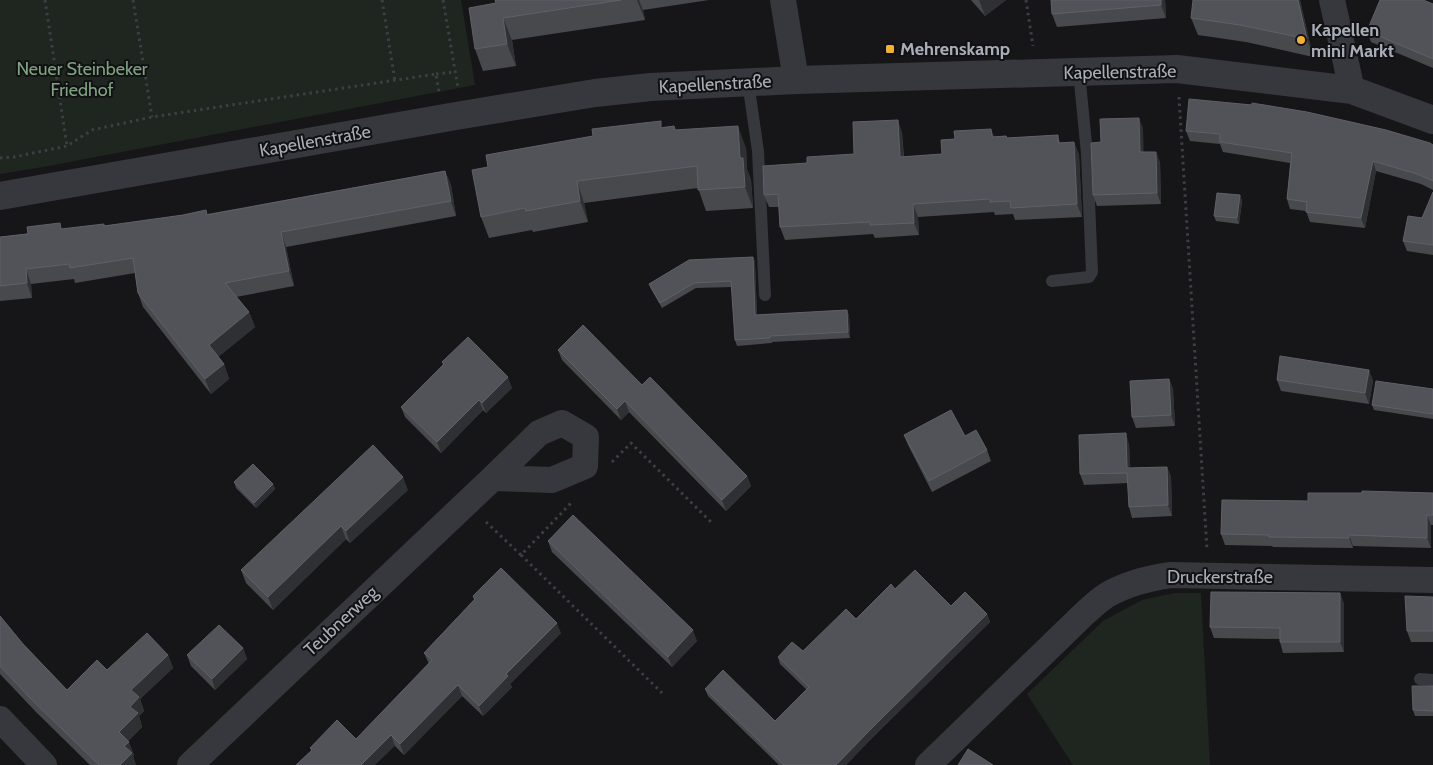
<svg xmlns="http://www.w3.org/2000/svg" width="1433" height="765" font-family="Cabin,sans-serif">
<style>
.green{fill:#1e261f}
.lines{fill:none;stroke-linecap:round;stroke-linejoin:round}
.path{stroke:#3d3f44;stroke-width:3;stroke-dasharray:2.5 4;stroke-linecap:butt}
.service{stroke:#37383d;stroke-width:12}
.minor{stroke:#37383d;stroke-width:26}
.tertiary{stroke:#37383d;stroke-width:28}
.wall{fill:#47494d}
.shaded-wall{fill:#2f3033}
.building{fill:#525359;stroke:#5f6168}
.poi-dot{fill:#f2b134;stroke:#111113;stroke-width:2}
.labels{text-anchor:middle;dominant-baseline:central;stroke-width:4;stroke-linejoin:round;paint-order:stroke}
.poi-label{font-size:18px;font-weight:bold;fill:#a8adb8;stroke:#111113;text-anchor:start}
.park-label{font-size:18px;fill:#7fa381;stroke:#111113}
.street-label{font-size:18px;fill:#a8adb8;stroke:#111113}
</style>
<rect width="100%" height="100%" fill="#161618"/>
<path class="green" d="M0,0H461L475,85L43,167L0,174Z
M1175,593H1201L1210,765H1073L1027,694L1103,621L1142,600Z"/>
<g class="lines">
<path class="path" d="M45,0L67,146
M133,0L152,117
M382,0L395,81
M443,0L458,88
M1026,0L1033,46
M436,74L455,72
M1179,97L1207,550
M0,158L14,157L67,146L92,130L152,117L436,74L439,92
M612,462L631,443L712,523
M486,522L521,555L572,502
M521,555L662,693"/>
<path class="service" d="M748,82L758,151L765,295
M1052,281L1089,277L1092,272L1087,154L1079,72
M1420,679L1433,680"/>
<path class="minor" d="M783,0L796,80
M1332,0L1352,90
M0,719L44,765
M190,765L493,478L539,433L562,423L586,437L585,466L552,480L493,478
M928,765L1085,613C1092,607 1099,600 1107,595C1126,584 1149,578 1171,575L1433,580"/>
<path class="tertiary" d="M0,196L456,116L595,93L651,87L796,80L1177,69L1352,90L1433,120"/>
</g>
<path class="wall" d="M495,0H709L643,10L645,20L512,40L516,66L483,71L475,49L496,3Z
M971,0H1006L985,16Z
M1165,0L1166,18L1057,27L1052,14Z
M1300,0L1313,57L1246,42L1198,35L1191,18Z
M1433,4V68L1371,42L1367,31Z
M674,126L676,130L746,148L747,169L751,180L753,208L706,211L698,188L584,203L588,222L533,232L532,230L489,238L481,217L663,127Z
M1143,128V152L1160,162L1161,204L1097,206L1093,195L1101,142Z
M991,129L994,137L1006,136L1007,138L1058,135L1060,143L1074,142L1079,155L1082,217L1015,220L1013,214L995,215L994,212L918,217L919,235L875,238L873,234L785,240L780,227L779,207H769L764,195L807,163L854,154L902,132L904,157L942,154L955,139Z
M1186,131L1433,145V190L1421,184L1376,171L1365,228L1310,222L1306,211L1290,209L1287,199L1290,163L1223,152L1220,144L1190,141Z
M445,171L451,185L456,216L286,247L294,286L236,297L249,312L255,327L218,357L224,364L229,379L211,394L143,307L138,293L135,273L75,283L74,279L31,284L32,298L0,301V237L62,229L104,226L183,215L206,210L207,214Z
M1433,192V255L1407,251L1403,241L1422,218Z
M1240,195L1242,201L1239,224L1216,221L1214,216Z
M753,257L755,262L757,315L847,310L849,316L850,338L772,342V343L737,346L735,340L732,287L696,288L662,308L651,289L649,284Z
M558,350L642,385L747,476L751,486L726,511L629,412L621,420L562,360Z
M442,362L512,388L486,413L483,410L441,453L405,417L401,407L443,365Z
M1369,370L1373,381L1369,404L1281,391L1277,380Z
M1169,379L1173,389L1175,426L1136,428L1132,417Z
M1433,389V419L1374,410L1372,405Z
M904,435L965,436L987,450L991,461L932,492L908,445Z
M1129,444L1130,468L1167,467L1171,477L1172,516L1132,518L1129,507L1128,483L1084,485L1080,474Z
M234,482L273,484L275,489L256,508L236,488Z
M408,490L350,543L346,539L273,610L246,583L241,570Z
M1433,493V525H1431V548L1353,546V548L1273,547L1272,546L1225,545L1221,534L1308,501Z
M548,541L697,641L672,667L552,552Z
M895,589L951,606L987,614L990,622L873,737L846,765H779L708,696L705,689L775,721L807,690L780,664L778,657L803,651L856,619Z
M1340,593L1344,604V652L1283,653L1280,642V639L1214,638L1210,627Z
M473,596L561,633L510,684L512,687L483,716L462,696L404,755L395,746L311,750L310,748L356,739L429,664L424,653L474,600Z
M1433,597V642H1411L1407,631Z
M0,616L23,644L67,690L107,670L168,655L173,668L140,699L144,711L139,716L142,727L128,741L134,755L133,756L136,765H90L36,712L0,674Z
M243,648L247,659L215,690L191,666L187,655Z
M1433,686V716H1415L1413,710Z"/>
<path class="shaded-wall" d="M637,0H639L643,10L645,20Z
M979,0H1006L985,16Z
M1161,0H1165L1166,18L1161,5Z
M1298,0H1300L1313,57L1307,39Z
M503,18L512,40L516,66L507,44Z
M1139,118L1143,128L1144,163L1140,152Z
M898,120L902,132L904,170L900,157Z
M738,126L746,148L747,169L751,180L753,208L745,187L740,158Z
M1074,142L1079,155L1082,217L1077,204Z
M1156,152L1160,162L1161,204L1157,193Z
M1373,161L1376,171L1365,228L1361,218Z
M445,171L451,185L456,216L451,201Z
M577,181L584,203L588,222L580,201Z
M1240,195L1242,201L1239,224L1237,218Z
M913,204L918,217L919,235L914,223Z
M281,232L286,247L294,286L289,271Z
M753,257L755,262L757,320L755,315Z
M26,269L31,284L32,298L27,283Z
M847,310L849,316L850,338L848,332Z
M249,312L255,327L214,360L209,345Z
M224,364L229,379L211,394L205,379Z
M1369,370L1373,381L1369,404L1365,393Z
M508,377L512,388L486,413L482,403Z
M1169,379L1173,389L1175,426L1171,415Z
M479,400L483,410L441,453L437,442Z
M625,401L629,412L621,420L617,409Z
M1126,433L1129,444L1131,479L1127,468Z
M1167,467L1171,477L1172,516L1168,505Z
M747,476L751,486L726,511L722,500Z
M403,477L408,490L350,543L346,531Z
M273,484L275,489L256,508L254,503Z
M1427,515L1431,525V548L1427,538Z
M341,526L346,539L273,610L268,597Z
M1349,535L1353,546V548L1349,538Z
M1340,593L1344,604V652L1340,642Z
M987,614L990,622L873,737L846,765H836L871,729Z
M557,623L561,633L510,684L512,687L483,716L479,706L506,674Z
M693,630L697,641L672,667L668,657Z
M243,648L247,659L215,690L212,679Z
M168,655L173,668L140,699L144,711L139,716L142,727L124,745L119,732L130,707L131,690Z
M458,685L462,696L404,755L400,744Z
M391,735L395,746L375,765H361Z
M129,742L134,755L133,756L136,765H120L124,746Z"/>
<path class="building" d="M495,0H621L503,18L507,44L475,49L469,8L496,3Z
M1051,0H1161V5L1052,14Z
M1193,0H1298L1307,39L1240,25L1191,18Z
M1380,0H1423L1433,4V59L1367,31Z
M1189,99L1252,105V103L1307,112L1386,130L1430,143L1433,145V181L1417,174L1373,161L1361,218L1306,212L1307,202L1287,199L1292,153L1220,142V134L1186,131Z
M1139,118L1140,152H1156L1157,193L1093,195L1091,143L1101,142L1100,119Z
M898,120L900,157L942,154L941,140L955,139L954,131L991,129L992,137L1006,136L1007,138L1058,135V143L1074,142L1077,204L1011,208L1010,201L990,202V199L913,204L914,223L870,225V222L780,227L778,194L764,195L763,166L807,163V157L854,154L853,122Z
M661,121V128L674,126L675,130L738,126L740,158H743L745,187L698,190L697,166L577,181L580,201L526,211L525,208L481,217L472,170L488,167L486,155L593,136L592,129Z
M445,171L451,201L281,232L289,271L225,283L249,312L209,345L224,364L205,379L138,293L133,258L70,268L69,264L26,269L27,283L0,286V237L28,234L27,227L60,223L61,229L104,224V226L183,215L206,210L207,215Z
M1433,192V245L1403,241L1408,216L1422,218Z
M1217,193L1240,195L1237,218L1214,216Z
M753,257L755,315L847,310L848,332L770,336V338L735,340L731,281L694,283L660,303L649,284L689,260Z
M583,325L642,385L650,377L747,476L722,500L625,401L617,409L558,350Z
M468,337L508,377L482,403L479,400L437,442L401,407L444,364L442,362Z
M1280,356L1369,370L1365,393L1277,380Z
M1169,379L1171,415L1132,417L1130,381Z
M1376,381L1433,389V414L1372,405Z
M951,410L965,436L976,430L987,450L929,481L904,435Z
M1126,433L1127,468L1167,467L1168,505L1129,507L1127,473L1080,474L1079,435Z
M373,445L403,477L346,531L341,526L268,597L241,570Z
M253,464L273,484L254,503L234,482Z
M1362,491L1433,493V515H1427V538L1349,535V538L1269,537V535L1221,534L1222,500L1308,501V493H1362Z
M573,515L693,630L668,657L548,541Z
M501,568L557,623L506,674L508,676L479,706L458,685L400,744L391,735L361,765H296L312,750L310,748L337,720L356,739L432,660L424,653L475,599L473,596Z
M915,570L951,606L965,592L987,614L871,729L836,765H784L705,689L723,670L775,721L809,687L778,657L792,642L803,651L846,609L856,619L891,584L895,589Z
M1211,592L1340,593V642H1280V628L1210,627Z
M1405,596L1433,597V631H1407Z
M0,616L23,644L67,690L97,660L107,670L147,633L168,655L131,690L139,697L130,707L138,713L119,732L129,742L124,746L132,753L120,765H99L31,699L0,666Z
M219,625L243,648L212,679L187,655Z
M1412,686H1433V711L1413,710Z
M968,749L993,765H958Z"/>
<g class="poi-dot">
<circle cx="1301" cy="40" r="5"/>
<rect x="885" y="44" width="10" height="10" rx="2.5"/>
</g>
<g class="labels">
<g class="poi-label">
<text x="1311" y="30">Kapellen<tspan x="1311" dy="21">mini Markt</tspan></text>
<text x="900" y="49">Mehrenskamp</text>
</g>
<g class="park-label">
<text x="82" y="69">Neuer Steinbeker<tspan x="82" dy="21">Friedhof</tspan></text>
</g>
<g class="street-label">
<text transform="translate(1120 72) rotate(-1)">Kapellenstraße</text>
<text transform="translate(715 84) rotate(-3)">Kapellenstraße</text>
<text transform="translate(315 141) rotate(-10)">Kapellenstraße</text>
<text x="1220" y="577">Druckerstraße</text>
<text transform="translate(341 621) rotate(-43)">Teubnerweg</text>
</g>
</g>
</svg>
